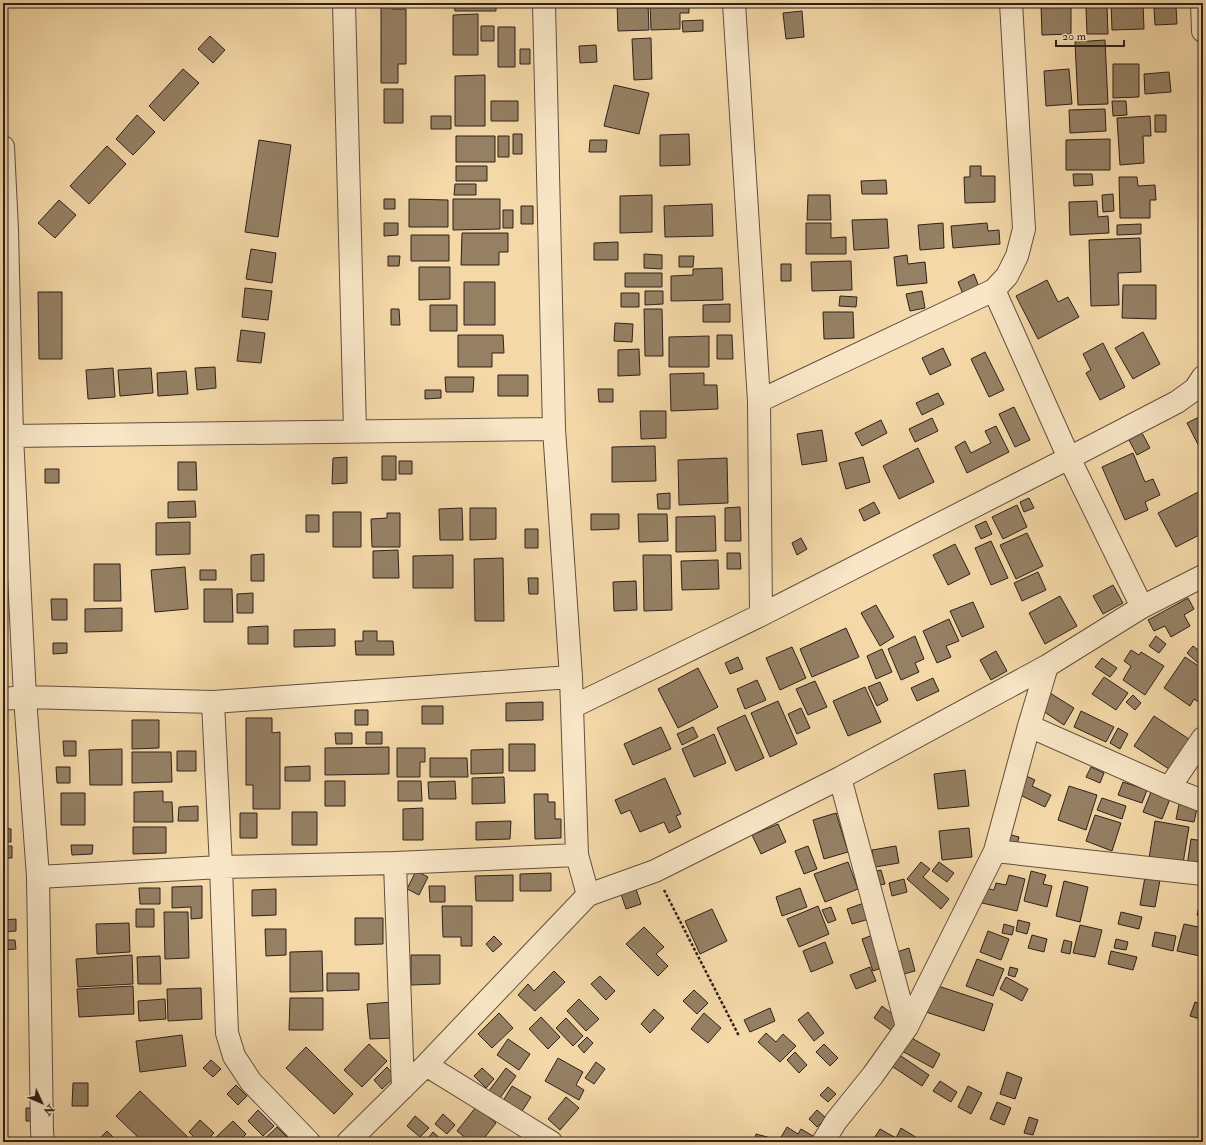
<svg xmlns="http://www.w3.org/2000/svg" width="1206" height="1145" font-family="'IM FELL Double Pica',serif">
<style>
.building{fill:#958064;stroke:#2e211a}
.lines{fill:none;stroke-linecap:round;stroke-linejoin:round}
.minor-casing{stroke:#604f3e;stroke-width:24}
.path{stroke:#2e211a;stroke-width:2.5;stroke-dasharray:3 2;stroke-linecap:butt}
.minor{stroke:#f8e6c6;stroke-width:22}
</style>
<rect width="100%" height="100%" fill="#f4d8a8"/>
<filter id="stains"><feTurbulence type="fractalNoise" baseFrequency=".005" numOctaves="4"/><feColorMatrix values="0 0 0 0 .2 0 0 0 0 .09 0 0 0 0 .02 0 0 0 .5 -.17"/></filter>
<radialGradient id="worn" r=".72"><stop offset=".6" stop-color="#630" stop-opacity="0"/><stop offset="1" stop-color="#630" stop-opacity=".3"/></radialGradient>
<path class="building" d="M381,3H392V9H406V64H398V83H381Z
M454,3H496V11H455Z
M617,3H648L649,30L618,31Z
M650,3H689V13H680V29L651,30Z
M1111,3H1143L1144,29L1112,30Z
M1041,5H1071V34L1042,35Z
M1107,6L1108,34H1087L1086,7Z
M1176,7L1177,24L1155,25L1154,8Z
M802,11L804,37L786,39L783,13Z
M478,14V55H453V15Z
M703,20V31L683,32L682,21Z
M481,26H494V41H481Z
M498,27H515V67H498Z
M210,36L225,50L213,63L198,49Z
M651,38L652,79L634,80L632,39Z
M1105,40L1108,104L1078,105L1075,42Z
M596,45L597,62L580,63L579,46Z
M520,49H530V64H520Z
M1113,64H1139V97L1113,98Z
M183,69L199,83L164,121L149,106Z
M1069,69L1072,104L1046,106L1044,71Z
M1169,72L1171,92L1145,94L1144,74Z
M485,75V126H455V76Z
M614,85L649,93L639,134L604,126Z
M384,89H403V123H384Z
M491,101H518V121H491Z
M1112,101H1126L1127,115L1113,116Z
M1105,109L1106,131L1070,133L1069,110Z
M137,115L155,132L133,155L116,139Z
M1155,115H1166V132H1155Z
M431,116H451V129H431Z
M1150,116L1151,136H1143L1144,163L1120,165L1117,118Z
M513,134H522V154H513Z
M689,134L690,165L660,166V135Z
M456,136H495V162H456Z
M498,136H509V157H498Z
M1110,139V170H1066V140Z
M259,140L291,145L278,237L245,232Z
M590,140H607L606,152H589Z
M107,146L126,164L89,204L70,186Z
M456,166H487V181H456Z
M970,166H981V176H995V202L965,203L964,177H970Z
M1073,174H1092L1093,185L1074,186Z
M1119,177H1137L1138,186L1155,185L1156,200H1150V218H1120Z
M886,180L887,194H862L861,181Z
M455,184H476V195H454Z
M1113,194L1114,211L1103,212L1102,195Z
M652,195V232L620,233V196Z
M808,195H830L831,220H807Z
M384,199H395V209H384Z
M409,199L448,200V227H409Z
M453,199H500V229L453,230Z
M59,200L76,215L55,238L38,223Z
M1097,201L1098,217L1108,216L1109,233L1070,235L1069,202Z
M712,204L713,236L665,237L664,206Z
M521,206H533V224H521Z
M503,210H513V228H503Z
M887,219L889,248L854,250L852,220Z
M384,223H398V235L384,236Z
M806,223H831V238L846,237V254H806Z
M943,223L944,248L920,250L918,225Z
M987,223L988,231L999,230L1000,244L953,248L951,226Z
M1141,224V234L1117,235V225Z
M462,233H508V252H499V265H461Z
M411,235H449V261H411Z
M1140,238L1141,272L1118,273L1119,305L1091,306L1089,240Z
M618,242V260H594V243Z
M251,249L276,253L272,283L246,279Z
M644,254L662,255V269L644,268Z
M907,255L908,264L925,262L927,283L897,286L894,257Z
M388,256H400L399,266H388Z
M679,256H694L693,267H679Z
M851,261L852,290L812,291L811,262Z
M781,264H791V281H781Z
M419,267H450V299L419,300Z
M722,268L723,300L671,301V276L693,275V269Z
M625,273H662V287H625Z
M974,274L979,287L963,294L958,282Z
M1047,280L1058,302L1068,297L1079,317L1038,339L1016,296Z
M464,282H495V325H464Z
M1123,285H1156V319L1122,318Z
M245,288L272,291L268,320L242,317Z
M645,291H663V304L645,305Z
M922,291L925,308L910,311L906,294Z
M38,292H62V359H39Z
M621,293H639V307H621Z
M840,296L857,297L856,307L839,306Z
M730,304V322H703V305Z
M430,305H457V331H430Z
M391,309H399L400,325H391Z
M644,309H662L663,356H645Z
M823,312H853L854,338L824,339Z
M615,323L633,324L632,342L614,341Z
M241,330L265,333L261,363L237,361Z
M1143,332L1160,364L1133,379L1115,348Z
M458,335H503L504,353H492V367H458Z
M717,335H732L733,359H717Z
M709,336V367H669V337Z
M1103,343L1125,387L1100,400L1086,373L1091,370L1083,354Z
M943,348L951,365L930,375L922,358Z
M639,349L640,375L618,376V350Z
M985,352L1004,390L989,397L971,359Z
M215,367L216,388L197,390L195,368Z
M113,368L115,397L88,399L86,370Z
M151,368L153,393L120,396L118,370Z
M186,371L188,394L158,396L157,373Z
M704,373V385H717L718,409L671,411L670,374Z
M498,375H528V396H498Z
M445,377H474L473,392H446Z
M598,389H613V402H599Z
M425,390H441V398L425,399Z
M938,393L944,404L922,415L916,403Z
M1014,407L1030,440L1015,447L999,414Z
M640,411H666V438L641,439Z
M1203,415V454L1187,423Z
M932,418L938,431L915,442L909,429Z
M881,420L887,433L862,446L855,433Z
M996,426L1009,452L967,473L955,447L965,441L971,453L991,443L985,431Z
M822,430L827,461L802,465L797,434Z
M1142,433L1150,448L1137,455L1129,440Z
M655,446L656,481L612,482V447Z
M918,448L934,482L899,499L883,466Z
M1133,453L1145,482L1153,479L1160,495L1145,502L1148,510L1125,520L1102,467Z
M382,456H396V480H382Z
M347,457V483L332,484L333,458Z
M863,457L870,482L846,489L839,463Z
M727,458L728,503L679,505L678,460Z
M399,461H412V474H399Z
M178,462H196L197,490H178Z
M45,469H59V483H45Z
M1202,490L1203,492V519L1199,521L1203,529V533L1176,547L1158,513Z
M670,493V509H658L657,494Z
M1029,498L1034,508L1024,512L1020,502Z
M195,501L196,517L168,518V502Z
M874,502L880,513L864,521L859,510Z
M1017,505L1027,527L1003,539L992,517Z
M740,507L741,541H725V508Z
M462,508L463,540H440L439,509Z
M470,508H496V539L470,540Z
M333,512H361V547H333Z
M387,513H400V547H372L371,519L387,518Z
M591,514H619V529L591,530Z
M638,514H667L668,541L639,542Z
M306,515H319V532H306Z
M715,516L716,551L676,552V517Z
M986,521L992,534L981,539L975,526Z
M190,522V554L156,555V523Z
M525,529H538V548H525Z
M1027,533L1043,566L1016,579L1000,545Z
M801,538L807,549L797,555L792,543Z
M991,541L1008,578L991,585L975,548Z
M955,544L970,574L948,585L933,555Z
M398,550L399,578H373V551Z
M727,553H740L741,569H727Z
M264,554V581H251V555Z
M453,555V588H413V556Z
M643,555H671L672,610L644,611Z
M503,558L504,621H475L474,559Z
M718,560L719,589L682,590L681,561Z
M94,564H120L121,601H94Z
M185,567L188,609L155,612L151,570Z
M200,570H216V580H200Z
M1038,572L1046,590L1022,601L1014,583Z
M528,578H538V594H529Z
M636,581L637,610L614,611L613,582Z
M1113,585L1123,603L1103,614L1093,596Z
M204,589H232L233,622H204Z
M253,593V613H237V594Z
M1060,596L1077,626L1045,644L1029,613Z
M1188,598L1194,609L1184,615L1190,626L1171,637L1165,626L1154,631L1148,620Z
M51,599H67V620H52Z
M973,602L984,627L962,637L950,611Z
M876,605L894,637L880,646L861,613Z
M122,608V631L85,632V609Z
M949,619L959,641L946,646L951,657L937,663L923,631Z
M268,626V644H248V627Z
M846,628L859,657L812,677L800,649Z
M335,629V646L294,647V630Z
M363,631H377V641H393L394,655H356L355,641H363Z
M915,636L924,659L915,663L919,672L901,680L888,649Z
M1156,636L1166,644L1159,653L1149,646Z
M53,643H67V653L53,654Z
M1193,646L1203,654V660L1199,664L1187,653Z
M792,647L806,678L780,690L766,658Z
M882,649L892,672L876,679L867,656Z
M1131,650L1139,655L1141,652L1164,666L1145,695L1123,680L1131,666L1124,661Z
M996,651L1007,671L991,680L980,660Z
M738,657L743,669L730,674L725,663Z
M1185,657L1203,669V705L1194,699L1190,706L1164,688Z
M1102,658L1117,668L1110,677L1095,667Z
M698,668L718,707L678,728L658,689Z
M1104,677L1128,693L1116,710L1092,694Z
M933,678L939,691L917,701L911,688Z
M757,680L766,700L745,709L737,689Z
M815,681L827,707L808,715L796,689Z
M880,682L888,700L877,706L868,687Z
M865,687L881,722L848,736L833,701Z
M1050,693L1074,708L1064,725L1040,709Z
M1133,695L1141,703L1135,710L1126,702Z
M778,701L797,744L770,757L751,713Z
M543,702V720L506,721V703Z
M422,706H443V724H422Z
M801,708L810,728L797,734L788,714Z
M355,710H368V725H355Z
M1081,711L1114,727L1106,742L1074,727Z
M745,715L764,758L736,771L717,728Z
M1154,716L1192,741L1172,771L1134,746Z
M246,718H272V733L280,732V809H253V785H246Z
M132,720H159V748L132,749Z
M661,727L671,749L633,765L624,744Z
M693,727L698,737L682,745L677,734Z
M1118,728L1128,734L1120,749L1110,743Z
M366,732H382V744H366Z
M335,733H352V744H336Z
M714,734L726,763L694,777L682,749Z
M63,741H76V756H64Z
M509,744H535V771H509Z
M389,747V774L325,775V748Z
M397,748H425V762H420V777H397Z
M122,749V785H90L89,750Z
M503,749V773L471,774V750Z
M177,751H196V771H177Z
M132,752H171L172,782L132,783Z
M430,758H467L468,777H430Z
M310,766V781H285V767Z
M56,767H70V783H57Z
M1091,767L1104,773L1100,783L1086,777Z
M965,770L969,806L938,809L934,774Z
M1024,775L1035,780L1032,786L1051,795L1045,807L1016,793Z
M504,777L505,803L472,804V778Z
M665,778L681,814L676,816L681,827L669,833L664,822L640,832L630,810L621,814L615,800Z
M325,781H345V806H325Z
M398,781H421L422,801H398Z
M455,781L456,799H429L428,782Z
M1123,782L1147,790L1142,803L1118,795Z
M1069,786L1097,795L1086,830L1058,820Z
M163,791V802H172L173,822H134V792Z
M1151,792L1170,799L1162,819L1143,812Z
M61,793H85V825H61Z
M534,794H548V802H555V819H561V838L535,839Z
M1102,798L1126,806L1122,819L1097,810Z
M1180,800L1198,804L1194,822L1176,819Z
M198,806V821H178L179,807Z
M423,808V840H403V809Z
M292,812H317V845H292Z
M240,813H257V838H240Z
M836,813L848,852L824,859L813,820Z
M1095,815L1121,823L1112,851L1086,841Z
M511,821L510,839L476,840V822Z
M1155,821L1189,827L1183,863L1149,858Z
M778,824L786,842L761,854L752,835Z
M133,827H166V853L133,854Z
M3,828L11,829V842H3Z
M969,828L972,857L942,860L939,831Z
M1004,833L1019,837L1016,848L1001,844Z
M1191,839L1203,841V868L1187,866Z
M71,845H93L92,854L72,855Z
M3,846H12V858H3Z
M808,846L817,869L804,874L795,851Z
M896,846L899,863L875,867L872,850Z
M848,862L858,889L825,902L814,874Z
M921,862L930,869L923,877L949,899L941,909L907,879Z
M939,862L954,873L947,882L932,871Z
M881,870L885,884L875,886L872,872Z
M416,871L428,877L419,895L407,889Z
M1031,871L1046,875L1043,884L1052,886L1047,907L1024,901Z
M551,873V891H520V874Z
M513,875V901H476L475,876Z
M1009,875L1025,879L1017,911L982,903L985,888L994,890L996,883L1006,885Z
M1145,877L1160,880L1155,907L1140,905Z
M904,879L907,892L892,896L889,883Z
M1064,881L1088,887L1080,922L1056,916Z
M202,886V918L191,919V907L172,908V887Z
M429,886H445V902H430Z
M139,888H160V904H140Z
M800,888L807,907L782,916L776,897Z
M276,889V915L252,916V890Z
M636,889L641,904L626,909L621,894Z
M1201,897H1203V917L1197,915Z
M864,903L869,919L852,924L847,909Z
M442,906H472V946H461V937H443Z
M818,906L829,934L799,947L787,919Z
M831,907L836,920L828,923L822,910Z
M136,909H154V927H136Z
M712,909L727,941L700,954L685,921Z
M164,912H188L189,958L165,959Z
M1121,912L1142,917L1139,929L1118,924Z
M355,918H383V944L355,945Z
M16,919V931L3,932V920Z
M1018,920L1030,923L1027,934L1016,931Z
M129,923L130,952L97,954L96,924Z
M1004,924L1014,927L1012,935L1002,933Z
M1184,924L1203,928V944L1200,956L1177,951Z
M1080,925L1102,930L1095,957L1073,953Z
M644,927L664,947L656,954L668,966L658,976L626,944Z
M265,929H286V955L266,956Z
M988,931L1009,939L1001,960L980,952Z
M1155,932L1176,936L1173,951L1152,946Z
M873,935L884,967L873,971L862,939Z
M1032,935L1047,939L1044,952L1028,948Z
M494,936L502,944L493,952L486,944Z
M1116,939L1128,942L1126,950L1114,948Z
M3,940H15L16,949L3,950Z
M1064,940L1072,942L1070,954L1061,952Z
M825,942L833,963L811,972L803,951Z
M909,948L915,971L900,975L894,953Z
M322,951L323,991L290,992V952Z
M1111,951L1137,957L1133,970L1108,964Z
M132,955L133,984L78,987L76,959Z
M411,955H440V984L411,985Z
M160,956L161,984H138L137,957Z
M977,959L1004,969L993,996L966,986Z
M870,967L876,981L856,989L850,975Z
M1010,967L1018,969L1015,977L1008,975Z
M554,971L565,982L535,1011L518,995L528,984L534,991Z
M327,973H359V990L327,991Z
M600,976L615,991L606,1000L591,984Z
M1006,977L1028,989L1022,1001L1000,989Z
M935,985L993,1004L984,1031L926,1012Z
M133,986L134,1014L79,1017L77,989Z
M201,988L202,1019L168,1021L167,989Z
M694,990L708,1003L697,1014L683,1001Z
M290,998H323V1030H289Z
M165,999L166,1019L139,1021L138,1001Z
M579,999L599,1019L586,1031L567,1011Z
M392,1002L394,1038L370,1039L367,1004Z
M1195,1002L1203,1005V1020L1190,1016Z
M882,1006L891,1013L893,1010L901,1016L891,1030L874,1018Z
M770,1008L775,1021L750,1032L744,1020Z
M654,1009L664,1018L650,1033L641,1024Z
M808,1012L824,1033L814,1041L798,1020Z
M499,1013L513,1028L492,1048L478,1034Z
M704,1013L721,1028L708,1043L691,1029Z
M541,1017L560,1037L548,1049L529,1029Z
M566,1018L583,1036L573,1046L556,1028Z
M766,1033L776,1042L783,1034L796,1046L780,1062L758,1042Z
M182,1035L186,1066L140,1072L136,1041Z
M908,1036L940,1054L933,1068L900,1050Z
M587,1037L593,1043L584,1053L578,1046Z
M508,1039L530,1054L519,1070L497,1055Z
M369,1044L387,1061L362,1087L344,1070Z
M824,1044L838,1058L830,1066L816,1052Z
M306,1047L353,1094L334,1114L286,1068Z
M795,1052L807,1065L799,1073L787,1060Z
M895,1052L929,1075L922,1086L887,1063Z
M558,1058L583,1072L576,1085L584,1090L579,1100L545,1081Z
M211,1060L221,1069L213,1077L203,1068Z
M596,1062L605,1069L594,1084L585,1078Z
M387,1067L395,1077L382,1089L374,1080Z
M482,1068L494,1079L486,1088L474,1076Z
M506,1068L516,1076L497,1102L486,1095Z
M1007,1072L1022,1078L1015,1099L1000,1094Z
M940,1081L957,1092L951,1102L933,1091Z
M73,1083H88V1106H72Z
M236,1085L247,1096L238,1105L227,1094Z
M512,1086L531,1097L519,1116L501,1104Z
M968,1086L982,1093L971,1114L958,1107Z
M828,1087L836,1094L828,1102L820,1095Z
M140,1091L193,1142H143L116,1116Z
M566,1097L579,1108L560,1130L548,1119Z
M997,1102L1011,1108L1004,1125L990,1119Z
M476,1107L496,1123L481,1142H471L457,1131Z
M26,1108H37V1121H26Z
M258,1110L274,1126L263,1136L248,1121Z
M817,1110L826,1118L817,1127L809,1119Z
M443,1114L455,1125L447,1134L435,1124Z
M415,1116L429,1128L420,1137L407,1126Z
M1029,1117L1038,1120L1033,1135L1024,1133Z
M200,1120L214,1133L205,1142H199L189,1132Z
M233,1121L246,1134L238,1142H211Z
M277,1127L292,1142H261Z
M787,1127L798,1134L801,1129L813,1136L809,1142H785L780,1139Z
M901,1128L922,1141L921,1142H876L873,1140L880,1129L896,1138Z
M107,1131L115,1139L112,1142H100L98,1140Z
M433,1132L444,1142H425Z
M756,1134L782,1141V1142H754Z"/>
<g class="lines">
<g class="minor-casing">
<path id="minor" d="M344,3L355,431
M544,3L554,429L571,677L577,855L588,895
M734,3L759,401L761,615
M1202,3L1203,31
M3,147L7,230L12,436L25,697L38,877L42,1131L43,1142
M994,290L1069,458L1142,607
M759,401L994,290L1007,276L1017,256L1024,229L1011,3
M12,436L554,429
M1047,666L1029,726L1169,788L1203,801
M3,699L25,697L213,702L571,677
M213,702L221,867L227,1033L234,1056L251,1082L309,1142
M572,707L761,615L1069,458L1177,402L1195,389L1203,377
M840,778L907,1027
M1169,788L1203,738
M995,851L1203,874
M395,863L403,1088
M38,877L221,867L395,863L577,855
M426,1065L551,1142
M348,1142L426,1065L588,895L655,871L840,778L1047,666L1142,607L1203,576
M823,1142L836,1121L873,1075L907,1027L995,851L1029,726"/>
</g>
<path class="path" d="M664,890L739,1036"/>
<use href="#minor" class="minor"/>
</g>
<rect width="1206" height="1145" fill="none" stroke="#f4d8a8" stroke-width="16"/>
<rect x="4" y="4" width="1198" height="1137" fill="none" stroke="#2e211a" stroke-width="2"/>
<rect x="8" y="8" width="1190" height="1129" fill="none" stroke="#2e211a"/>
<g transform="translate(42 1103) rotate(134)" stroke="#f8e6c6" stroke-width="3" paint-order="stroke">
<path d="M0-3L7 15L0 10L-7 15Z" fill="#2e211a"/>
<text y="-6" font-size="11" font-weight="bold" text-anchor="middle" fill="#2e211a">N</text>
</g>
<path d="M1056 40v6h68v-6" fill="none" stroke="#2e211a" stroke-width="2"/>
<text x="1062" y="40" font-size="12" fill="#2e211a" stroke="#f8e6c6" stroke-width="3" paint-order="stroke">20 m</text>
<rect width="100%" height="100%" filter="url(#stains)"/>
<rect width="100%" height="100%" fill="url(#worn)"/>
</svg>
